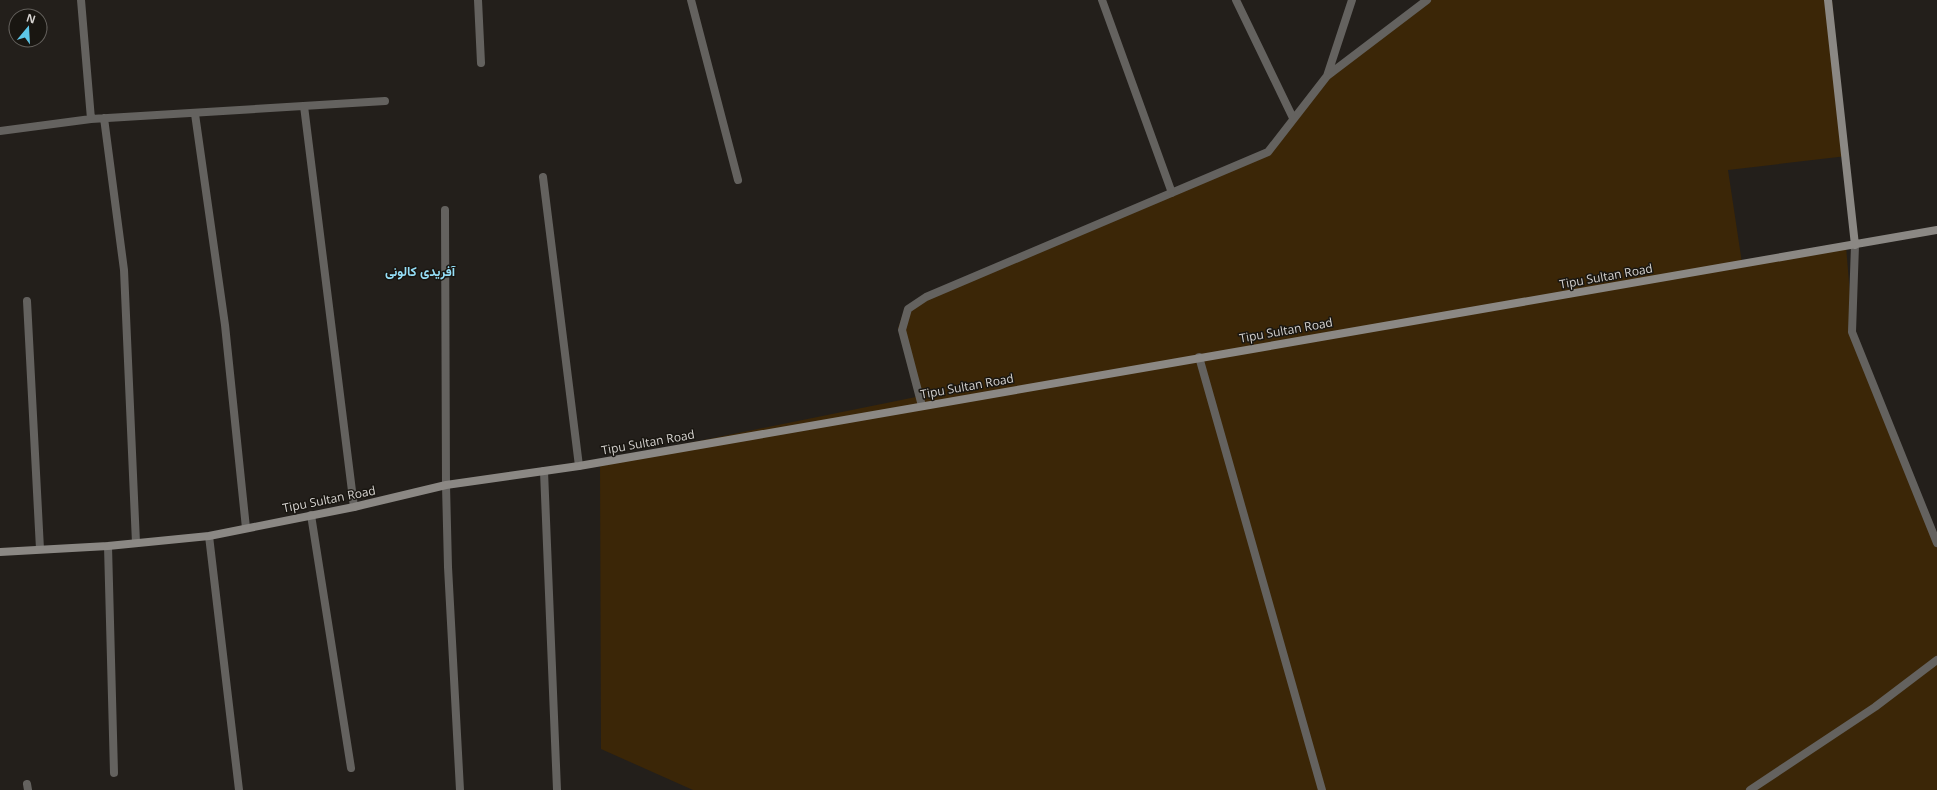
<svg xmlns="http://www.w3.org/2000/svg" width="1937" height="790" font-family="'Open Sans',Vazirmatn,sans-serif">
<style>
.green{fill:#3b2607}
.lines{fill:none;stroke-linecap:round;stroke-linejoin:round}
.lane{stroke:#64625f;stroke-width:8}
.street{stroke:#64625f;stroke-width:8}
.secondary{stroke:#8b8884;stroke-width:8}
.labels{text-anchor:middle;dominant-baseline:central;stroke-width:3;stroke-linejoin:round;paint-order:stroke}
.street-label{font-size:12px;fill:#d5d2cf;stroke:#191611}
.neighbourhood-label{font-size:13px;font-weight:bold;fill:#95def7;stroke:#191611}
</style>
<rect width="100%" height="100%" fill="#231f1b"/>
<path class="green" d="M1422,0H1832L1847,156L1728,170L1742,263L1846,246L1853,331L1937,538V790H693L601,749L600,461L916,397L898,328L905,308L1266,150L1325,74Z"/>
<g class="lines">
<path class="lane" d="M1199,357L1322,790
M1750,790L1875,707L1937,660"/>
<path class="street" d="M81,0L91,119
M478,0L481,63
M691,0L738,180
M1102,0L1172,193
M1236,0L1293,118
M1327,76L1352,0
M304,106L354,507
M195,114L225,325L246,528
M104,118L124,270L136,543
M0,131L91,119L385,101
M543,177L579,466
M445,210L446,485L448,567L460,790
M1855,245L1852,332L1937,543
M27,301L40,549
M922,406L902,330L908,309L926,297L1268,152L1327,76L1427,0
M544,471L557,790
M311,515L351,768
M209,536L239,790
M108,546L114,773
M27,784L28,790"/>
<path class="secondary" d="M1828,0L1855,245
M0,552L108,546L209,536L354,507L446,485L579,466L1937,230"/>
</g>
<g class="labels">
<g class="street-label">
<text transform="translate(1606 276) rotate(-10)">Tipu Sultan Road</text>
<text transform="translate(1286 330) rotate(-10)">Tipu Sultan Road</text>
<text transform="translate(967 386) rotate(-10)">Tipu Sultan Road</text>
<text transform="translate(648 442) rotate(-10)">Tipu Sultan Road</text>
<text transform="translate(329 499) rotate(-11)">Tipu Sultan Road</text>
</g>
<g class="neighbourhood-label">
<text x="420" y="271">آفریدی کالونی</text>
</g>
</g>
<g transform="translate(28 28) rotate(18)"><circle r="19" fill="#191611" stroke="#64615d"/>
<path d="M0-3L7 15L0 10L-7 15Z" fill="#5dc7e8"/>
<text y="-6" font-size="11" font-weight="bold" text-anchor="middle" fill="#d5d2cf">N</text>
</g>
</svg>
